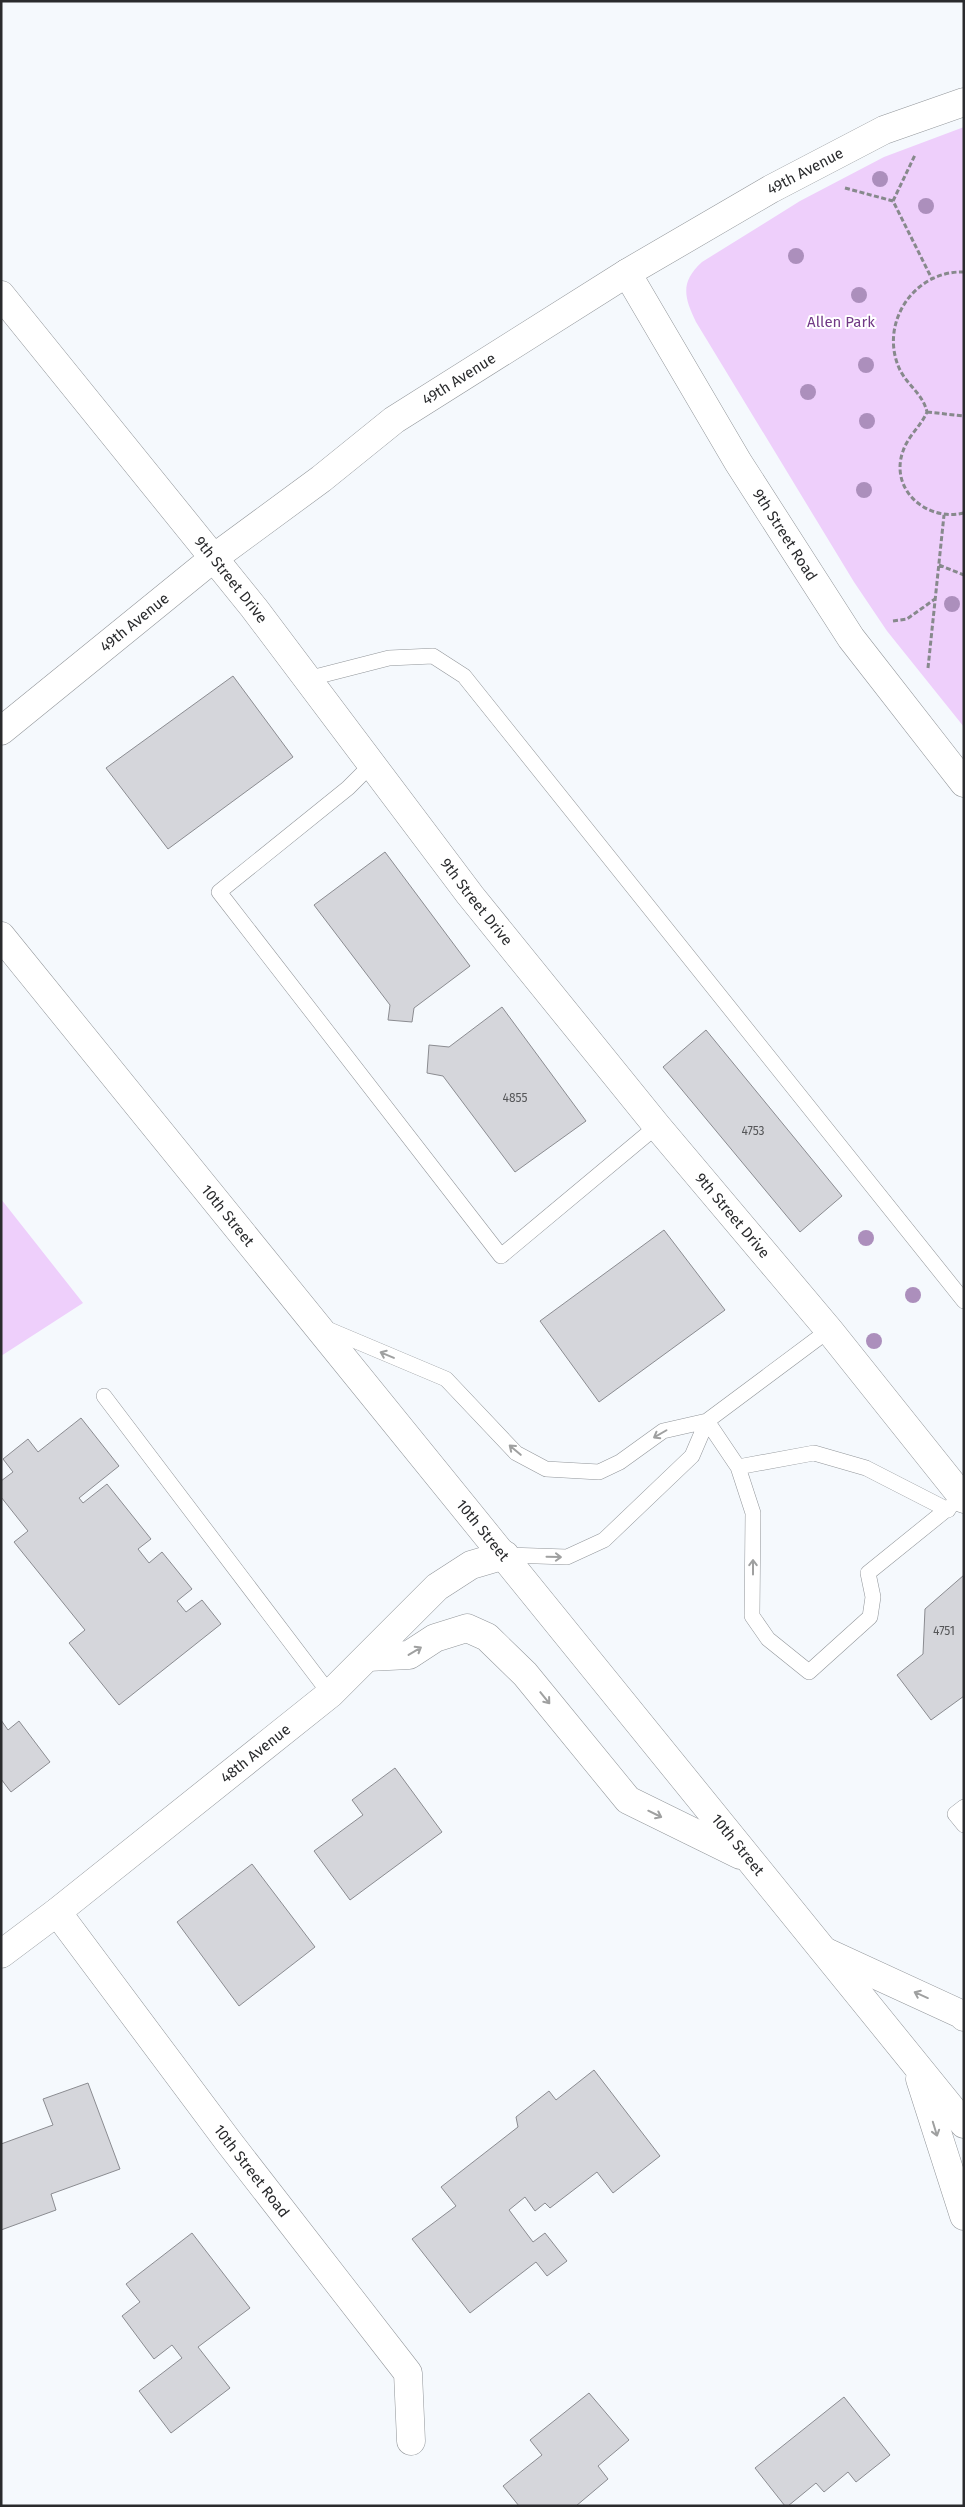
<svg xmlns="http://www.w3.org/2000/svg" width="965" height="2507" font-family="'Fira Sans',sans-serif">
<style>
.green{fill:#eecffb}
.building{fill:#d5d6db;stroke:#8b8c91}
.lines{fill:none;stroke-linecap:round;stroke-linejoin:round}
.service-casing{stroke:#92969a;stroke-width:16}
.minor-casing{stroke:#92969a;stroke-width:29}
.primary-casing{stroke:#92969a;stroke-width:29}
.path{stroke:#87898c;stroke-width:3;stroke-dasharray:5 2.5;stroke-linecap:butt}
.service{stroke:#fff;stroke-width:15}
.minor{stroke:#fff;stroke-width:28}
.primary{stroke:#fff;stroke-width:28}
.tree{fill:#ac8fbc}
.oneway{stroke:#9fa0a0}
.labels{text-anchor:middle;dominant-baseline:central;stroke-width:4;stroke-linejoin:round;paint-order:stroke}
.number-label{font-size:12px;fill:#555658}
.street-label{font-size:15px;fill:#2a2b2d;stroke:#fff}
.park-label{font-size:15px;fill:#713986;stroke:#fff}
</style>
<rect width="100%" height="100%" fill="#f5f9fd"/>
<path class="green" d="M964,127V727L887,631L854,582L696,322C684,297 680,282 702,262L800,201L884,157Z
M1,1199L83,1303L1,1356Z"/>
<path class="building" d="M233,676L293,757L168,849L106,768Z
M385,852L470,966L414,1008L412,1022L388,1020L390,1005L314,905Z
M502,1007L586,1121L515,1172L443,1076L427,1073L429,1045L449,1047Z
M706,1030L842,1196L800,1232L663,1067Z
M664,1230L725,1310L599,1402L540,1321Z
M81,1418L119,1466L79,1498L83,1503L107,1484L151,1539L138,1549L149,1563L162,1552L192,1589L177,1601L186,1612L202,1600L221,1624L119,1705L69,1643L85,1630L14,1542L28,1531L1,1497V1481L13,1472L3,1459L28,1439L38,1452Z
M964,1575V1696L931,1720L897,1675L923,1654L925,1609Z
M1,1720L8,1730L19,1721L50,1762L11,1792L1,1779Z
M395,1768L442,1832L350,1900L314,1851L363,1815L352,1800Z
M252,1864L315,1947L239,2006L177,1922Z
M594,2070L660,2156L613,2193L597,2172L550,2208L545,2203L535,2211L525,2197L509,2210L533,2242L545,2233L567,2261L547,2276L536,2262L470,2313L412,2239L456,2206L441,2187L518,2127L516,2117L549,2091L556,2100Z
M88,2083L120,2169L51,2194L56,2210L1,2230V2144L53,2125L43,2099Z
M192,2233L250,2308L198,2347L230,2388L171,2433L139,2391L182,2358L172,2345L154,2359L122,2316L140,2302L126,2284Z
M589,2393L629,2440L598,2466L608,2479L576,2506H519L503,2486L542,2455L530,2440Z
M844,2397L890,2455L856,2482L848,2472L824,2492L816,2483L788,2506H785L755,2468Z"/>
<g class="lines">
<g class="service-casing">
<path id="service" d="M307,679L389,658L433,656L464,676L964,1301
M372,764L348,788L219,892L501,1256L657,1126
M325,1328L446,1379L516,1453L546,1469L599,1472L620,1462L663,1431L707,1421L829,1330
M104,1396L330,1694
M707,1421L738,1467L753,1513L752,1616L768,1639L809,1672L870,1617L873,1597L868,1573L962,1497
M738,1467L814,1453L866,1468L948,1510
M505,1555L567,1557L604,1540L692,1456L707,1421
M964,1807L955,1814L964,1825"/>
</g>
<g class="minor-casing">
<g id="minor">
<path id="s1" d="M627,273L738,462L851,638L964,783"/>
<path id="s2" d="M1,295L254,608L470,895L657,1126L829,1330L964,1499"/>
<path id="s3" d="M1,731L215,557L321,479L394,420L627,273L771,189L884,130L964,102"/>
<path id="s4" d="M57,1912L228,2141L408,2373L411,2441"/>
<path id="s5" d="M1,1954L57,1912L330,1694L437,1587L471,1565L505,1555"/>
</g>
</g>
<g class="primary-casing">
<g id="primary">
<path id="s6" d="M1,936L964,2124"/>
<path d="M368,1657L409,1655L435,1638L467,1628L487,1637L525,1674L628,1800L740,1855"/>
<path d="M826,1952L961,2014L964,2017"/>
<path d="M920,2079L964,2216"/>
</g>
</g>
<path class="path" d="M845,188L893,201L932,279
M893,201L915,155
M964,272C914,270 878,324 900,370C908,386 923,394 927,412C921,426 908,436 903,451C889,490 927,522 964,513
M927,412L964,416
M939,565L964,575
M893,621L907,619L935,599
M928,668L944,515"/>
<use href="#service" class="service"/>
<use href="#minor" class="minor"/>
<use href="#primary" class="primary"/>
</g>
<g class="tree">
<circle cx="880" cy="179" r="8"/>
<circle cx="926" cy="206" r="8"/>
<circle cx="796" cy="256" r="8"/>
<circle cx="859" cy="295" r="8"/>
<circle cx="866" cy="365" r="8"/>
<circle cx="808" cy="392" r="8"/>
<circle cx="867" cy="421" r="8"/>
<circle cx="864" cy="490" r="8"/>
<circle cx="952" cy="604" r="8"/>
<circle cx="866" cy="1238" r="8"/>
<circle cx="913" cy="1295" r="8"/>
<circle cx="874" cy="1341" r="8"/>
</g>
<defs><path id="oneway-shaft" d="M-6 0H5M1.5-3L5.5 0L1.5 3" fill="none" stroke-width="1.6" stroke-linecap="round" stroke-linejoin="round" transform="scale(1.25)"/></defs>
<g class="oneway">
<use href="#oneway-shaft" transform="translate(387 1355) rotate(-157)"/>
<use href="#oneway-shaft" transform="translate(660 1434) rotate(150)"/>
<use href="#oneway-shaft" transform="translate(515 1450) rotate(-140)"/>
<use href="#oneway-shaft" transform="translate(554 1557) rotate(1)"/>
<use href="#oneway-shaft" transform="translate(753 1567) rotate(-90)"/>
<use href="#oneway-shaft" transform="translate(415 1651) rotate(-31)"/>
<use href="#oneway-shaft" transform="translate(545 1698) rotate(51)"/>
<use href="#oneway-shaft" transform="translate(655 1814) rotate(26)"/>
<use href="#oneway-shaft" transform="translate(921 1995) rotate(-156)"/>
<use href="#oneway-shaft" transform="translate(935 2129) rotate(73)"/>
</g>
<g class="labels">
<g class="number-label">
<text x="515" y="1098">4855</text>
<text x="753" y="1131">4753</text>
<text x="944" y="1631">4751</text>
</g>
<g class="street-label">
<text stroke="none"><textPath href="#s3" startOffset="982">49th Avenue</textPath></text>
<text stroke="none"><textPath href="#s3" startOffset="578">49th Avenue</textPath></text>
<text stroke="none"><textPath href="#s1" startOffset="306">9th Street Road</textPath></text>
<text stroke="none"><textPath href="#s2" startOffset="366">9th Street Drive</textPath></text>
<text stroke="none"><textPath href="#s3" startOffset="172">49th Avenue</textPath></text>
<text stroke="none"><textPath href="#s2" startOffset="771">9th Street Drive</textPath></text>
<text stroke="none"><textPath href="#s2" startOffset="1176">9th Street Drive</textPath></text>
<text stroke="none"><textPath href="#s6" startOffset="360">10th Street</textPath></text>
<text stroke="none"><textPath href="#s6" startOffset="765">10th Street</textPath></text>
<text stroke="none"><textPath href="#s5" startOffset="324">48th Avenue</textPath></text>
<text stroke="none"><textPath href="#s6" startOffset="1170">10th Street</textPath></text>
<text stroke="none"><textPath href="#s4" startOffset="324">10th Street Road</textPath></text>
</g>
<g class="park-label">
<text x="841" y="322">Allen Park</text>
</g>
</g>
<rect width="965" height="2507" fill="none" stroke="#2a2b2d" stroke-width="5"/>
</svg>
